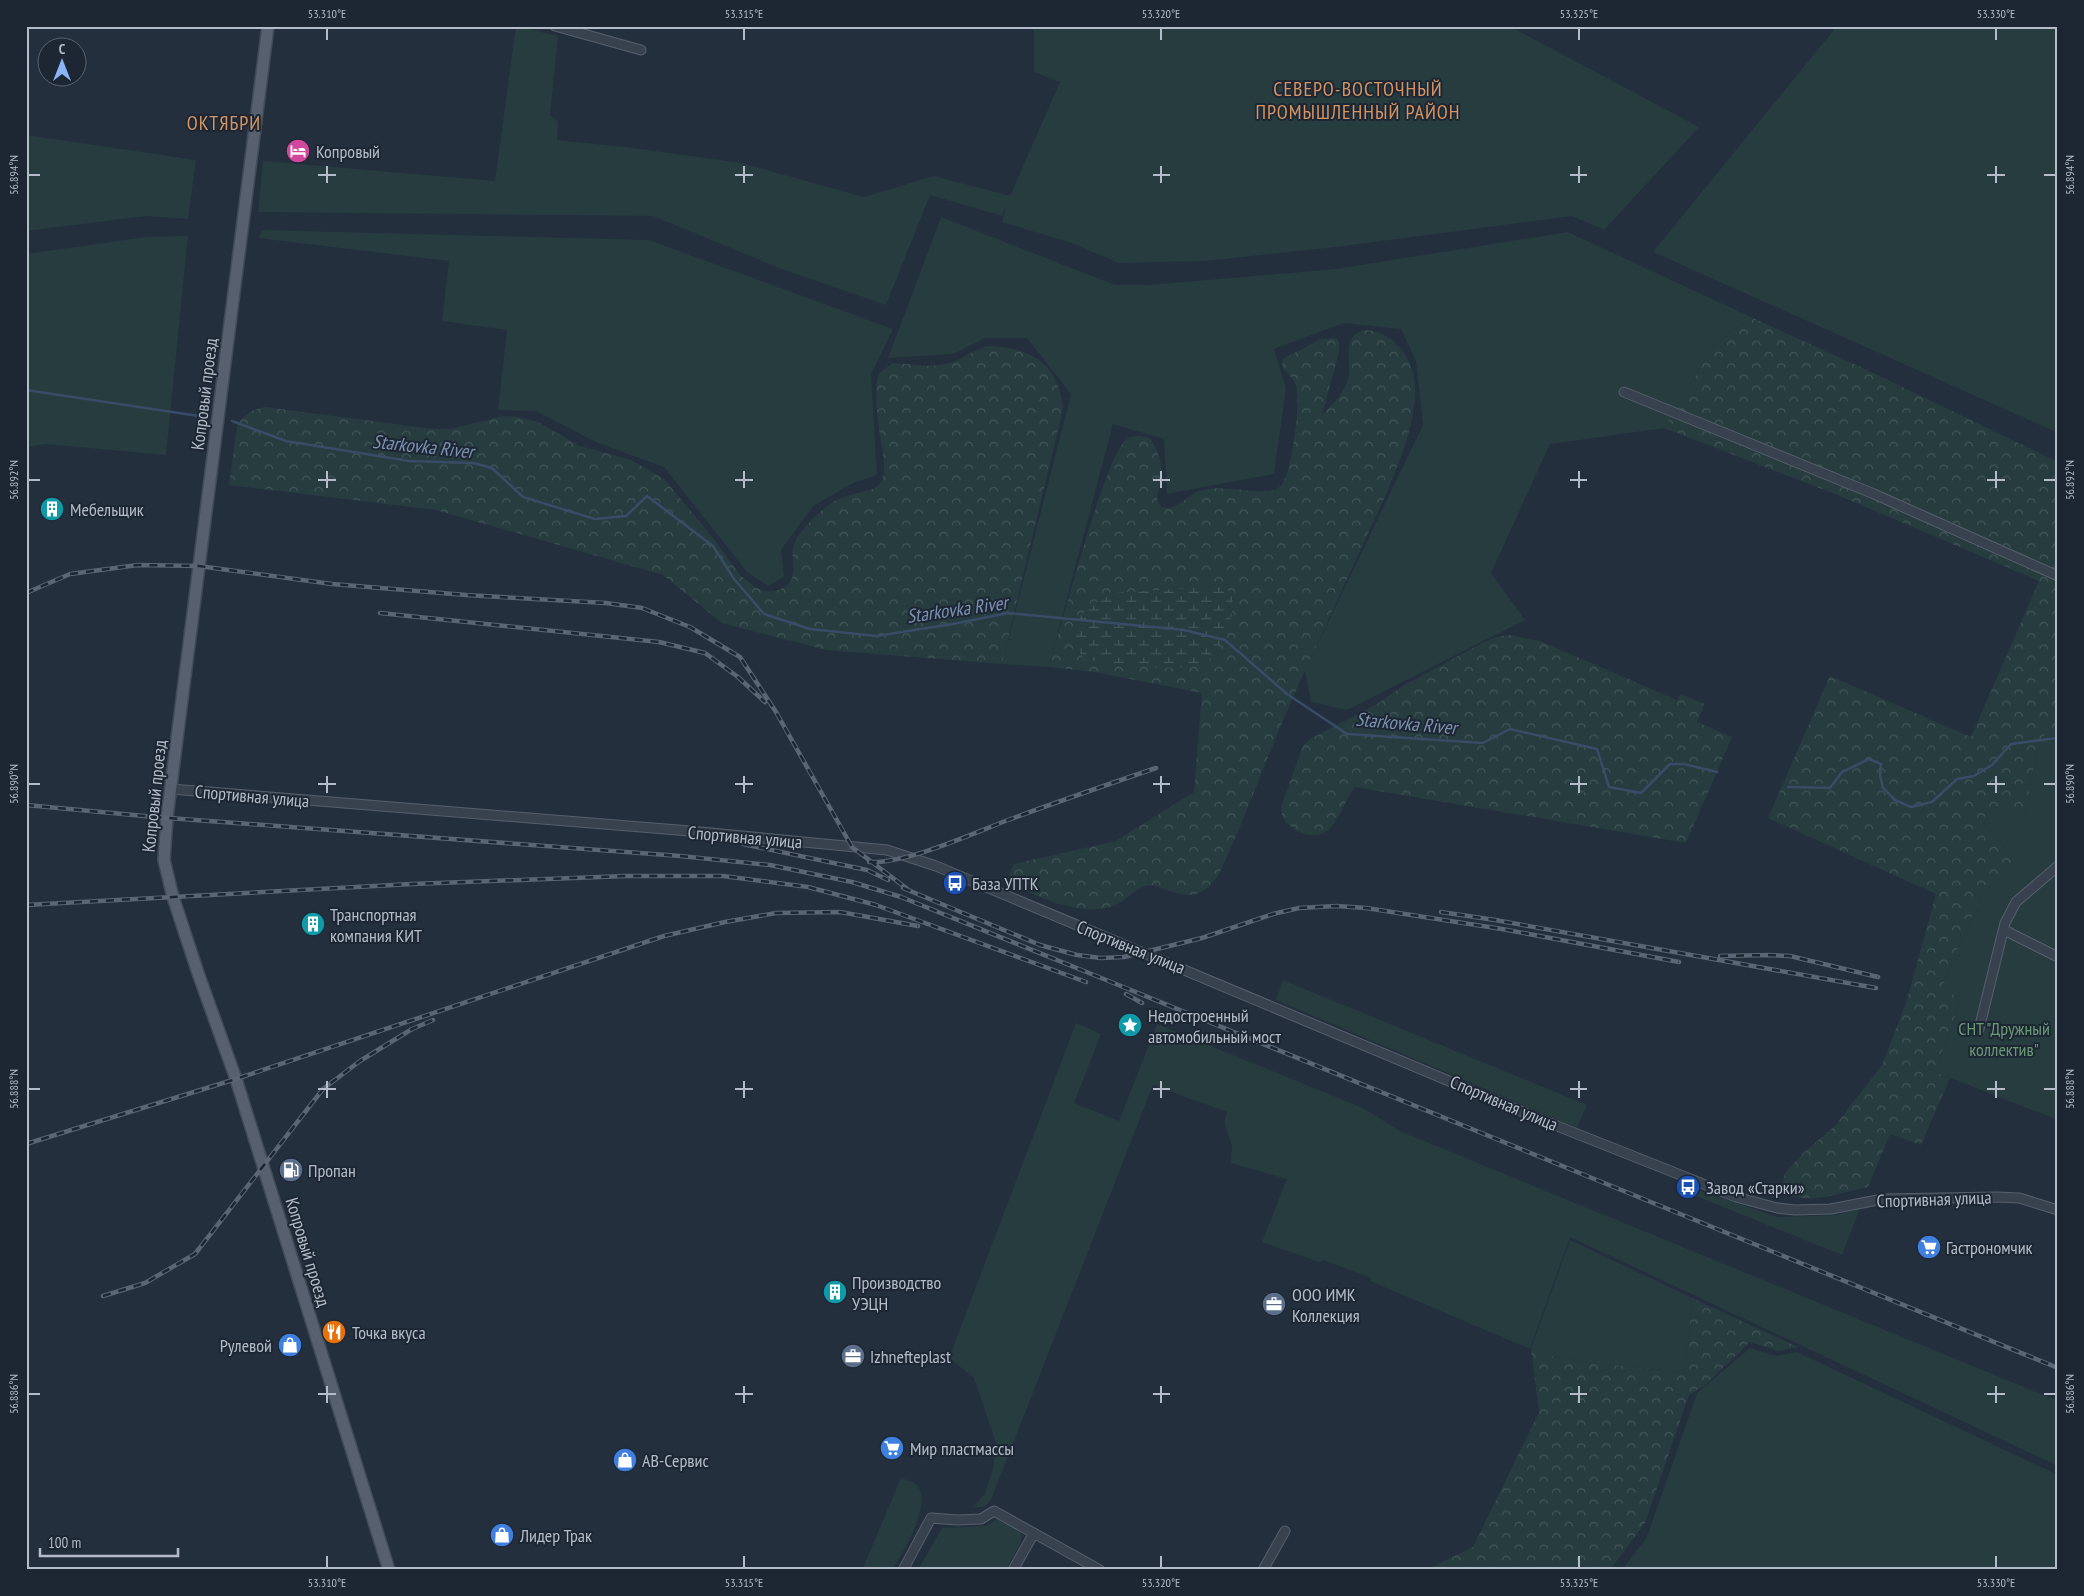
<svg xmlns="http://www.w3.org/2000/svg" width="2084" height="1596" font-family="'PT Sans Narrow',sans-serif">
<style>
.green{fill:#263c3f}
.forest{fill:url(#forest-crowns)}
.wetland{fill:url(#wetland-marsh)}
.lines{fill:none;stroke-linecap:round;stroke-linejoin:round}
.stream{stroke:#394c67;stroke-width:2.5}
.minor-casing{stroke:#565f6c;stroke-width:11}
.major-casing{stroke:#414a57;stroke-width:14}
.minor{stroke:#38414e;stroke-width:9}
.major{stroke:#56606e;stroke-width:11}
.rail-casing{stroke:#5a6575;stroke-width:4.5}
.rail{stroke:#1d2633;stroke-width:2.5;stroke-dasharray:8;stroke-linecap:butt}
.ticks{fill:none;stroke:#b4bcc9;stroke-width:2}
.labels{text-anchor:middle;dominant-baseline:central;stroke-width:4;stroke-linejoin:round;paint-order:stroke}
.poi-label{font-size:18px;fill:#b4bcc9;stroke:#1d2633;text-anchor:start}
.street-label{font-size:18px;fill:#b4bcc9;stroke:#1d2633}
.park-label{font-size:18px;fill:#6b9a76;stroke:#1d2633}
.water-label{font-size:19px;font-style:italic;fill:#7c92b1;stroke:#1d2633}
.quarter-label{font-size:20px;letter-spacing:1px;fill:#d59563;stroke:#1d2633}
.neatline{fill:none;stroke:#b4bcc9;stroke-width:2}
.ticks-label{font-size:12px;text-anchor:middle;fill:#b4bcc9}
</style>
<defs>
<pattern id="forest-crowns" width="20" height="18" patternUnits="userSpaceOnUse" patternTransform="scale(1.25)"><rect width="20" height="18" fill="#263c3f"/><path d="M2 6a3 3 0 1 1 6 0M12 15a3 3 0 1 1 6 0" fill="none" stroke="#435659"/></pattern>
<pattern id="wetland-marsh" width="20" height="14" patternUnits="userSpaceOnUse" patternTransform="scale(1.25)"><rect width="20" height="14" fill="#263c3f"/><path d="M1 5h8M5 5V1M11 12h8M15 12V8" fill="none" stroke="#435659"/></pattern>
</defs>
<rect width="100%" height="100%" fill="#242f3e"/>
<path class="green" d="M516,26L558,36L550,115L558,122L557,140L633,148L741,163L864,197L934,176L1010,196L1060,82L1034,72V26L1115,29L1117,26H1509L1699,127L1604,230L1572,216L1336,247L1204,261L1119,263L1069,242L1002,222L1007,204L1002,216L930,195L886,305L779,268L653,216L258,212L263,161L495,181Z
M1837,26H2058V433L1653,252Z
M26,135L196,160L188,219L146,216L26,231Z
M941,217L1115,285H1149L1336,269L1568,232L1753,318L1718,338L1664,428L1550,444L1491,573L1525,620L1347,710L1311,702L1305,670L1423,425L1416,361L1401,329L1344,323L1274,349L1286,388L1274,474L1167,494L1164,439L1113,424L1049,667L1002,664L1071,394L1027,338H985L953,354L888,358Z
M263,230L649,240L893,329L871,374L877,475L853,483L813,506L781,550L784,577L768,586L747,572L664,467L598,443L536,411L498,410L507,330L442,321L449,261L258,238Z
M188,236L166,455L46,444L26,447V254L147,237Z
M2058,728V1120L1935,1072L1960,1002L1943,981L1983,894L2016,861L1982,821L1991,806L2024,817L2037,752L2044,735Z
M1283,980L1587,1105L1577,1128L1276,1000Z
M1076,1023L1101,1034L1074,1103L1119,1121L1157,1024L1363,1108L1400,1131L2058,1401V1466L1570,1237L1530,1349L1370,1281L1371,1278L1323,1260L1319,1262L1262,1242L1287,1179L1231,1163L1232,1146L1224,1122L1227,1112L1153,1085L991,1500L984,1507H974L985,1493L993,1469L996,1443L974,1378L949,1358Z
M1700,1191L1778,1217L1837,1215L1860,1208L1842,1255L1696,1196Z
M1570,1240L1692,1298L1685,1374L1557,1358L1531,1349Z
M1750,1348L1776,1356L1797,1352L2058,1475V1570H1622L1647,1537L1697,1393Z
M901,1478C906,1480 912,1481 916,1484C934,1502 903,1553 892,1570H862Z
M999,1518L1018,1529L1022,1536L1020,1544L1006,1570H918L942,1528L986,1526Z"/>
<path class="forest" d="M1753,318L1865,369L2058,462V728L2044,735L2037,752L2024,817L1991,806L1982,821L2016,861L1983,894L1943,981L1960,1002L1935,1072L1950,1078L1921,1145L1890,1134L1868,1187C1843,1192 1811,1205 1786,1194L1782,1187L1785,1173L1803,1153L1835,1126L1882,1065L1906,1003L1936,894L1768,818L1830,676L1971,737L2039,581L1840,496L1664,428L1718,338Z
M1366,330C1398,333 1417,364 1415,395C1413,438 1389,488 1371,527C1347,580 1322,633 1298,686C1270,748 1248,812 1219,874C1202,898 1191,899 1164,889C1159,887 1151,884 1145,886C1133,890 1125,902 1113,906C1078,918 1038,895 1006,883L1014,864L1116,841L1194,792L1202,693L1094,672L1049,667C1060,631 1105,456 1126,440C1134,434 1143,435 1151,439C1166,467 1162,470 1157,499L1161,507C1179,512 1187,493 1203,490C1226,484 1251,495 1274,490C1278,488 1281,487 1283,483C1292,467 1301,404 1296,386C1294,377 1287,374 1282,367L1283,359L1321,339L1336,338L1339,342V352L1322,415C1331,405 1344,394 1348,380C1353,362 1339,335 1366,330Z
M989,346C1032,347 1059,365 1063,409L1002,664L826,650L722,623L663,575L436,510L229,485L237,427C243,414 252,410 265,407L433,429H451L503,416L518,417L538,422L580,446L631,460L664,479L713,538L740,575C753,586 765,598 783,588C799,580 791,562 793,547C795,539 801,531 807,525C819,512 833,499 850,495C859,492 876,491 881,482C888,469 881,443 879,429C877,411 874,390 879,373L893,363C914,364 932,369 953,362C966,357 975,349 989,346Z
M1511,635L1540,641L1677,700L1680,694L1705,704L1697,722L1732,737L1686,843L1355,787C1341,804 1337,837 1312,835C1306,835 1300,833 1294,829C1284,822 1280,816 1282,804L1303,746L1310,739L1377,704L1401,687L1484,642L1500,636Z
M1692,1298L1798,1347L1778,1351L1750,1342L1705,1385L1689,1395L1645,1523L1610,1570H1426L1473,1547L1539,1412L1531,1349L1557,1358L1685,1374Z"/>
<path class="wetland" d="M1218,586L1231,592C1235,610 1232,619 1223,635C1220,641 1217,651 1213,656C1190,678 1115,663 1085,660C1082,655 1076,649 1074,643C1065,621 1098,599 1115,593Z"/>
<g class="lines">
<path class="stream" d="M26,390L199,416
M232,421L286,441L409,461L473,463L492,468L523,497L595,519L626,516L647,496L713,546L734,579L764,614L810,629L876,636L953,624L1008,613L1184,630L1225,640L1287,694L1347,734L1483,743L1510,729L1597,749L1609,787L1641,793L1670,764H1684L1717,772
M1788,787L1830,788L1842,772L1869,759L1881,764L1880,775L1883,788L1895,800L1911,807L1932,802L1957,779L1974,776L1992,765L2011,744L2058,738"/>
<g class="minor-casing">
<path id="minor" d="M555,26L641,50
M1624,392L1874,494L2058,576
M171,789L690,831L887,850L936,866L1542,1120L1736,1197L1777,1208L1795,1210L1831,1209L1883,1199L1997,1197L2019,1198L2058,1210
M2004,930L2058,957
M1979,1029L2005,923L2016,902L2058,866
M903,1570L931,1518L957,1520L981,1519L994,1511L1100,1570
M1013,1570L1034,1533
M1263,1570L1285,1531"/>
</g>
<g class="major-casing">
<path id="major" d="M268,26L167,817L164,860L173,897L198,973L236,1079L389,1570"/>
</g>
<use href="#minor" class="minor"/>
<use href="#major" class="major"/>
<g class="rail-casing">
<path id="rail" d="M26,593L70,574L138,565L199,566L332,584L466,595L606,603L642,608L690,627L740,657L776,712L852,847L910,891
M380,613L659,642L705,653L738,677L765,702
M26,805L155,817L680,856L770,865L852,882L901,897L1089,973L2058,1368
M743,844L867,870L888,880
M869,862C906,864 972,834 1008,820C1057,802 1106,785 1156,768
M903,888L1040,945L1077,955L1101,958L1124,957L1202,938L1273,914L1299,908L1337,906L1366,908L1502,929L1679,962
M26,905L412,884L626,876H723L808,887L876,905L1086,982
M1441,912L1495,920L1876,988
M1720,956L1768,955L1790,956L1878,977
M1126,994L1142,1003
M26,1144L236,1079L664,936L725,922L776,913L840,912L918,926
M103,1296L145,1283L195,1254L323,1089L360,1061L412,1029L433,1020"/>
</g>
<use href="#rail" class="rail"/>
</g>
<path class="ticks" d="M327,28V40M744,28V40M1161,28V40M1579,28V40M1996,28V40M327,166V183M744,166V183M1161,166V183M1579,166V183M1996,166V183M28,175H40M318,175H336M735,175H753M1153,175H1170M1570,175H1587M1987,175H2005M2044,175H2056M327,471V488M744,471V488M1161,471V488M1579,471V488M1996,471V488M28,480H40M318,480H336M735,480H753M1153,480H1170M1570,480H1587M1987,480H2005M2044,480H2056M327,776V793M744,776V793M1161,776V793M1579,776V793M1996,776V793M28,784H40M318,784H336M735,784H753M1153,784H1170M1570,784H1587M1987,784H2005M2044,784H2056M327,1081V1098M744,1081V1098M1161,1081V1098M1579,1081V1098M1996,1081V1098M28,1089H40M318,1089H336M735,1089H753M1153,1089H1170M1570,1089H1587M1987,1089H2005M2044,1089H2056M327,1386V1403M744,1386V1403M1161,1386V1403M1579,1386V1403M1996,1386V1403M28,1394H40M318,1394H336M735,1394H753M1153,1394H1170M1570,1394H1587M1987,1394H2005M2044,1394H2056M327,1556V1568M744,1556V1568M1161,1556V1568M1579,1556V1568M1996,1556V1568"/>
<defs>
<g id="hotel-disc" transform="scale(1.25)"><circle r="9.5" fill="#d1479c" stroke="#1d2633"/><path d="M-6-4.5h1.5V1H6V5H4.5V3h-9V5H-6ZM-4 0a1.8 1.8 0 1 1 3.6 0ZM.5 0V-2.5h3Q6-2.5 6 0Z" fill="#fff"/></g>
<g id="building-disc" transform="scale(1.25)"><circle r="9.5" fill="#0f9aa8" stroke="#1d2633"/><path d="M-4-6H4V6H1V3H-1V6H-4ZM-2.5-4.3h1.7v1.8h-1.7ZM.8-4.3h1.7v1.8H.8ZM-2.5-1h1.7V.8h-1.7ZM.8-1h1.7V.8H.8Z" fill="#fff"/></g>
<g id="bus-disc" transform="scale(1.25)"><circle r="9.5" fill="#1a4fb4" stroke="#1d2633"/><path d="M-5-6H5V4H4V6H2V4H-2V6H-4V4H-5ZM-3.5-4V0h7V-4ZM-3.5 1.2v1.5H-2V1.2ZM2 1.2v1.5H3.5V1.2Z" fill="#fff"/></g>
<g id="sight-disc" transform="scale(1.25)"><circle r="9.5" fill="#0f9aa8" stroke="#1d2633"/><path d="M0-6L1.8-2.2L6-1.7L2.9 1.2L3.7 5.4L0 3.3L-3.7 5.4L-2.9 1.2L-6-1.7L-1.8-2.2Z" fill="#fff"/></g>
<g id="fuel-disc" transform="scale(1.25)"><circle r="9.5" fill="#5c6f8a" stroke="#1d2633"/><path d="M-5.5-6h7V0h2V4h1.3V-2.5L3-4.5l.8-.8L6-3V5H2.5V1h-1V6h-7ZM-4.2-4.7v3.2H.2V-4.7Z" fill="#fff"/></g>
<g id="supermarket-disc" transform="scale(1.25)"><circle r="9.5" fill="#3f7fe0" stroke="#1d2633"/><path d="M-6-5.5h2.5l.6 2H6L4.5 2H-2.5L-4.4-4H-6ZM-1.5 3.2a1.3 1.3 0 1 0 .1 0ZM3 3.2a1.3 1.3 0 1 0 .1 0Z" fill="#fff"/></g>
<g id="office-disc" transform="scale(1.25)"><circle r="9.5" fill="#5c6f8a" stroke="#1d2633"/><path d="M-6-3h4V-5.5h4V-3h4V5H-6ZM-1-4.5V-3h2v-1.5ZM-6 0V1H6V0Z" fill="#fff"/></g>
<g id="restaurant-disc" transform="scale(1.25)"><circle r="9.5" fill="#e8710a" stroke="#1d2633"/><path d="M-5-6h1v4h1v-4h1v4h1v-4h1v5L-1.5 .5V6h-2V.5L-5-1ZM5-6V6H3V1.5H1.5Q1.5-4 5-6Z" fill="#fff"/></g>
<g id="shop-disc" transform="scale(1.25)"><circle r="9.5" fill="#3f7fe0" stroke="#1d2633"/><path d="M-5-2.5h2.3a2.7 3.5 0 0 1 5.4 0H5L5.5 6h-11ZM-1.5-2.5h3a1.5 2.3 0 0 0-3 0Z" fill="#fff"/></g>
</defs>
<g fill-rule="evenodd">
<use href="#hotel-disc" x="298" y="151"/>
<use href="#building-disc" x="52" y="509"/>
<use href="#bus-disc" x="955" y="883"/>
<use href="#building-disc" x="313" y="924"/>
<use href="#sight-disc" x="1130" y="1025"/>
<use href="#fuel-disc" x="291" y="1170"/>
<use href="#bus-disc" x="1688" y="1187"/>
<use href="#supermarket-disc" x="1929" y="1247"/>
<use href="#building-disc" x="835" y="1292"/>
<use href="#office-disc" x="1274" y="1304"/>
<use href="#restaurant-disc" x="334" y="1332"/>
<use href="#shop-disc" x="290" y="1345"/>
<use href="#office-disc" x="853" y="1356"/>
<use href="#supermarket-disc" x="892" y="1448"/>
<use href="#shop-disc" x="625" y="1460"/>
<use href="#shop-disc" x="502" y="1535"/>
</g>
<g class="labels">
<g class="poi-label">
<text x="316" y="151">Копровый</text>
<text x="70" y="509">Мебельщик</text>
<text x="972" y="883">База УПТК</text>
<text x="330" y="914">Транспортная<tspan x="330" dy="21">компания КИТ</tspan></text>
<text x="1148" y="1015">Недостроенный<tspan x="1148" dy="21">автомобильный мост</tspan></text>
<text x="308" y="1170">Пропан</text>
<text x="1706" y="1187">Завод «Старки»</text>
<text x="1946" y="1247">Гастрономчик</text>
<text x="852" y="1282">Производство<tspan x="852" dy="21">УЭЦН</tspan></text>
<text x="1292" y="1294">ООО ИМК<tspan x="1292" dy="21">Коллекция</tspan></text>
<text x="352" y="1332">Точка вкуса</text>
<text x="272" y="1345" text-anchor="end">Рулевой</text>
<text x="870" y="1356">Izhnefteplast</text>
<text x="910" y="1448">Мир пластмассы</text>
<text x="642" y="1460">АВ-Сервис</text>
<text x="520" y="1535">Лидер Трак</text>
</g>
<g class="street-label">
<text transform="translate(204 394) rotate(-83)">Копровый проезд</text>
<text transform="translate(154 796) rotate(-84)">Копровый проезд</text>
<text transform="translate(252 796) rotate(5)">Спортивная улица</text>
<text transform="translate(745 837) rotate(5)">Спортивная улица</text>
<text transform="translate(1131 947) rotate(22)">Спортивная улица</text>
<text transform="translate(1504 1103) rotate(23)">Спортивная улица</text>
<text transform="translate(1934 1199) rotate(-2)">Спортивная улица</text>
<text transform="translate(308 1252) rotate(73)">Копровый проезд</text>
</g>
<g class="park-label">
<text x="2004" y="1028">СНТ "Дружный<tspan x="2004" dy="21">коллектив"</tspan></text>
</g>
<g class="water-label">
<text transform="translate(423 446) rotate(6)">Starkovka River</text>
<text transform="translate(957 609) rotate(-8)">Starkovka River</text>
<text transform="translate(1406 723) rotate(5)">Starkovka River</text>
</g>
<g class="quarter-label">
<text x="1358" y="89">СЕВЕРО-ВОСТОЧНЫЙ<tspan x="1358" dy="23">ПРОМЫШЛЕННЫЙ РАЙОН</tspan></text>
<text x="224" y="123">ОКТЯБРИ</text>
</g>
</g>
<rect width="2084" height="1596" fill="none" stroke="#1d2633" stroke-width="55"/>
<g transform="translate(62 62)"><circle r="24" fill="#1d2633" stroke="#59626f"/>
<path d="M0-4L9 19L0 12L-9 19Z" fill="#8ab4f8"/>
<text y="-8" font-size="14" font-weight="bold" text-anchor="middle" fill="#b4bcc9">С</text>
</g>
<path d="M40 1548v8h138v-8" fill="none" stroke="#b4bcc9" stroke-width="2.5"/>
<text x="48" y="1548" font-size="15" fill="#b4bcc9" stroke="#1d2633" stroke-width="4" paint-order="stroke">100 m</text>
<rect x="28" y="28" width="2028" height="1540" class="neatline"/>
<g class="ticks-label">
<text x="327" y="18">53.310°E</text>
<text x="744" y="18">53.315°E</text>
<text x="1161" y="18">53.320°E</text>
<text x="1579" y="18">53.325°E</text>
<text x="1996" y="18">53.330°E</text>
<text transform="translate(14 175) rotate(-90)" y="4">56.894°N</text>
<text transform="translate(2070 175) rotate(-90)" y="4">56.894°N</text>
<text transform="translate(14 480) rotate(-90)" y="4">56.892°N</text>
<text transform="translate(2070 480) rotate(-90)" y="4">56.892°N</text>
<text transform="translate(14 784) rotate(-90)" y="4">56.890°N</text>
<text transform="translate(2070 784) rotate(-90)" y="4">56.890°N</text>
<text transform="translate(14 1089) rotate(-90)" y="4">56.888°N</text>
<text transform="translate(2070 1089) rotate(-90)" y="4">56.888°N</text>
<text transform="translate(14 1394) rotate(-90)" y="4">56.886°N</text>
<text transform="translate(2070 1394) rotate(-90)" y="4">56.886°N</text>
<text x="327" y="1587">53.310°E</text>
<text x="744" y="1587">53.315°E</text>
<text x="1161" y="1587">53.320°E</text>
<text x="1579" y="1587">53.325°E</text>
<text x="1996" y="1587">53.330°E</text>
</g>
</svg>
